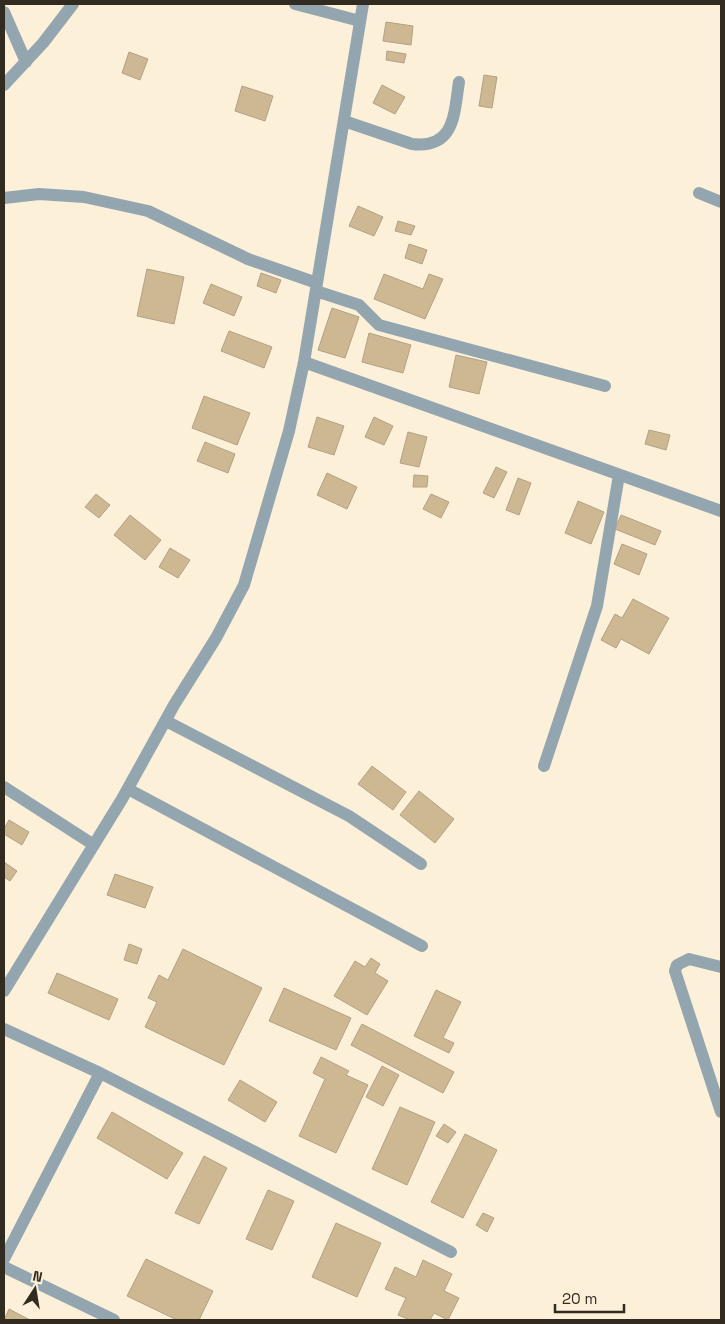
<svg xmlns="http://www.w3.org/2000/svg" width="725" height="1324" font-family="'Space Grotesk',sans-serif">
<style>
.building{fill:#ceb891;stroke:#b1a186}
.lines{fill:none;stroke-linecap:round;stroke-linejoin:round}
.minor{stroke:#93a6b0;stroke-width:12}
</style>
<rect width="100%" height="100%" fill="#fdf0d9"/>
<path class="building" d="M386,22L413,26L411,45L383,41Z
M387,51L406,54L404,63L386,60Z
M129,52L148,59L140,80L122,73Z
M484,75L497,77L492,108L479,106Z
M382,85L405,97L395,114L373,103Z
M242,86L273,96L265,121L235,111Z
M358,206L383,217L374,236L349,226Z
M398,221L415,226L411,235L395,231Z
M409,244L427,250L422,264L405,258Z
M147,269L184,277L174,324L137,316Z
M261,273L281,280L276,293L257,286Z
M384,274L423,289L429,274L443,279L425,319L374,299Z
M211,284L242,297L234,316L203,303Z
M332,308L359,317L345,358L318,350Z
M229,331L272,347L264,368L221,351Z
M369,333L411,345L403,373L362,362Z
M456,355L487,362L479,394L449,387Z
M204,396L250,413L237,445L192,428Z
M317,417L344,426L334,455L308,447Z
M374,417L393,426L384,445L365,437Z
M649,430L670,435L666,450L645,444Z
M408,432L427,437L419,467L400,463Z
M205,442L235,454L228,473L197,461Z
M496,467L507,472L494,498L483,493Z
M327,473L357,487L347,509L317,495Z
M414,475L428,476L427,487H413Z
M518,478L531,483L519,515L506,510Z
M96,494L110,505L99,518L85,507Z
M431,494L449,502L441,518L423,509Z
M578,501L604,512L591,544L565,533Z
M130,515L161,540L145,560L114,535Z
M621,515L661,531L655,545L615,529Z
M622,544L647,554L639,575L614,564Z
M170,548L190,560L178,578L159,567Z
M633,599L669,618L649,654L621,639L616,648L601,640L615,614L622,618Z
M372,766L406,792L393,810L358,784Z
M419,791L454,819L435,843L400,815Z
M9,820L29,832L22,845L4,834V829Z
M4,862L17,871L10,881L4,877Z
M115,874L153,887L145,908L107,895Z
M129,944L142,949L137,964L124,960Z
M183,949L262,988L224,1065L145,1027L157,1002L148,998L159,975L168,980Z
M371,958L380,964L375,973L388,981L367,1015L334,996L355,961L365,967Z
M57,973L118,999L109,1020L48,993Z
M284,988L351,1018L336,1050L269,1021Z
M436,990L461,1002L443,1038L454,1043L449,1053L414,1036Z
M362,1024L454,1072L443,1093L351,1045Z
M321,1057L349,1071L346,1075L368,1085L336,1153L299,1136L325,1079L313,1073Z
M382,1066L399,1075L383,1106L366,1097Z
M240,1080L277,1102L265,1122L228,1100Z
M400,1107L435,1122L407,1185L372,1169Z
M112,1112L183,1153L167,1179L97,1138Z
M444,1124L456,1132L448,1143L436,1136Z
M465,1134L497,1150L463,1218L431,1202Z
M204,1156L227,1168L199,1224L175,1213Z
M268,1190L294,1201L272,1250L246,1239Z
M483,1213L494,1218L487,1232L476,1225Z
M336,1223L381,1243L357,1297L312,1277Z
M146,1259L213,1291L199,1320H177L127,1296Z
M423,1260L452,1274L444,1291L459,1298L448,1320L434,1313L430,1320H410L398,1315L406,1298L385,1289L395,1267L416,1277Z
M9,1309L30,1320H4Z"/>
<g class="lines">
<path class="minor" d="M295,4L360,21
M4,12L26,62
M4,85L43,43L73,4
M344,121L412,144C455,149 454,114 459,82
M699,193L721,202
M4,198L39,194L84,197L148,211L248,259L317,283
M316,291L359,305L379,325L605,386
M304,362L363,4
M166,721L349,816L421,864
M544,766L597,606L619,475
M4,787L94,845
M128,789L422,946
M721,967L689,959L677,965L675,971L721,1112
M4,991L122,799L174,705L216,638L244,585L289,431L304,362L721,511
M4,1029L100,1073
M4,1259L100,1073L451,1252
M4,1267L114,1320"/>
</g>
<rect width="725" height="1324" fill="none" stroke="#312b20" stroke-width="10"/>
<g transform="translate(35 1289) rotate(12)" stroke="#fdf0d9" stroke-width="4" paint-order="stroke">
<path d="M0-4L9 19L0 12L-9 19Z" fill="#312b20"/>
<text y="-8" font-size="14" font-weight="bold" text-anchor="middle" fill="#312b20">N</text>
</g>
<path d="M555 1304v8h69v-8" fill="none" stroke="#312b20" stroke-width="2.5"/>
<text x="562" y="1304" font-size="15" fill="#312b20" stroke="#fdf0d9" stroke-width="4" paint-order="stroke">20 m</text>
</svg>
